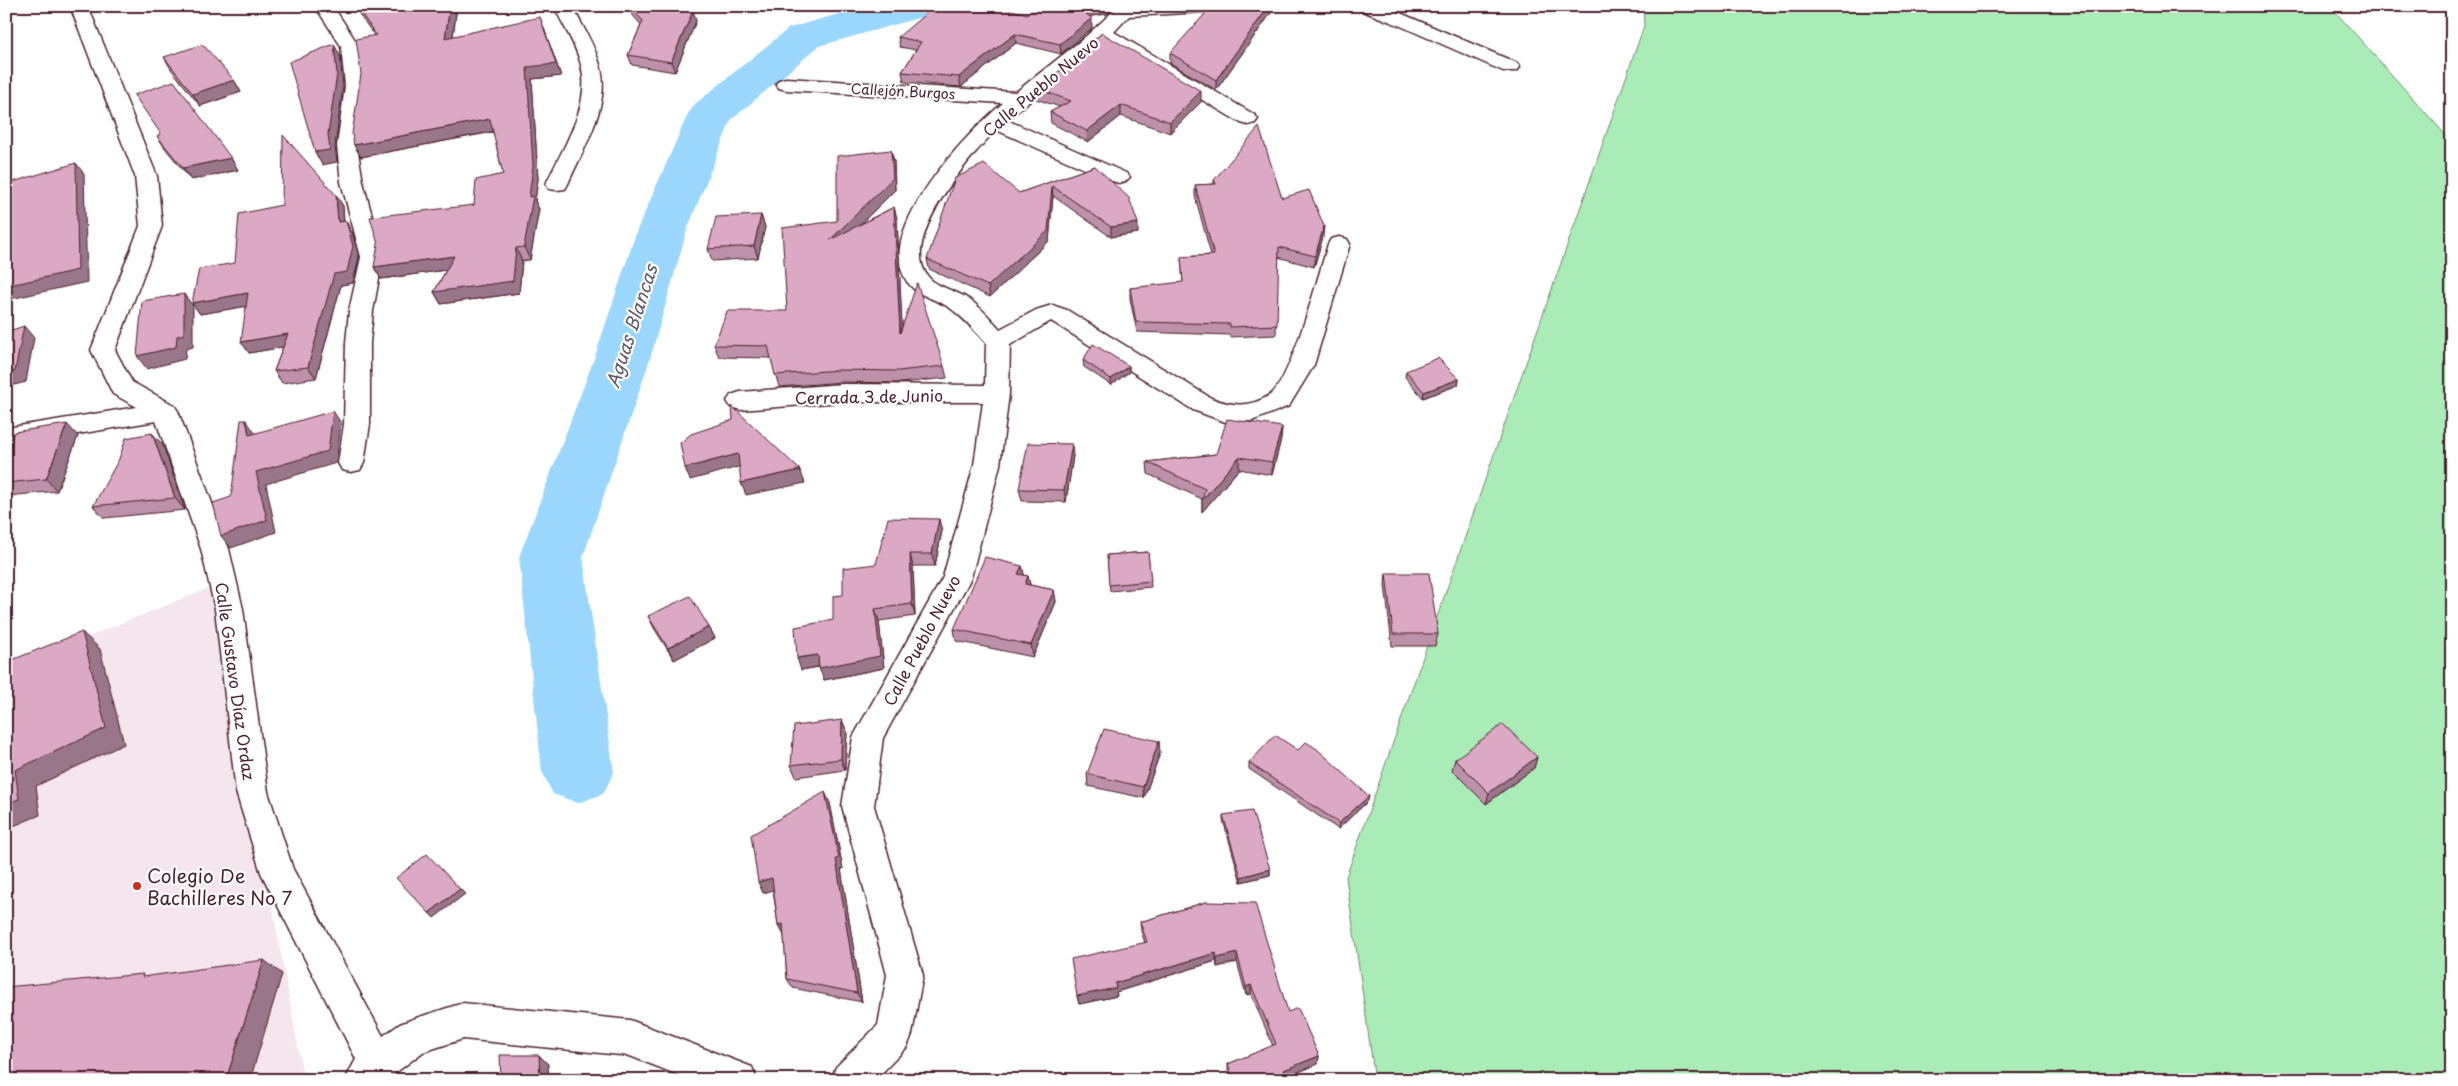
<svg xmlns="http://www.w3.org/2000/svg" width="2458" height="1086" font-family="'Playpen Sans',sans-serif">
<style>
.built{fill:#f4e5ee}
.green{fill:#a9ecb7;stroke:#7a8671}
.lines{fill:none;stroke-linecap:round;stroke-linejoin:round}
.river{fill:#9bd7fc;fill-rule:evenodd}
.minor-casing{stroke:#4a1f2b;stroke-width:3}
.minor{fill:#fff;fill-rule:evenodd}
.wall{fill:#bd91a9;stroke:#4a1f2b}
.shaded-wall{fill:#9a768a;stroke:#4a1f2b}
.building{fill:#dca9c5;stroke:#4a1f2b}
.poi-dot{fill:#c8321e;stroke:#fff;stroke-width:2}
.labels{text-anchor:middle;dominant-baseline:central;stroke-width:4.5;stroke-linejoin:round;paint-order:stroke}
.far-street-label{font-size:14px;fill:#4a1f2b;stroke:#fff}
.street-label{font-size:16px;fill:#4a1f2b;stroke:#fff}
.water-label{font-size:18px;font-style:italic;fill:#62566a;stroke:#fff}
.near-poi-label{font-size:19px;fill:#4a1f2b;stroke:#fff;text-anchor:start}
</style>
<rect width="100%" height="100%" fill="#fff"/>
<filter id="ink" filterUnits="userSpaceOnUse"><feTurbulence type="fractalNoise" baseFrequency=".02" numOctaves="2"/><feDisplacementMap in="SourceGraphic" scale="10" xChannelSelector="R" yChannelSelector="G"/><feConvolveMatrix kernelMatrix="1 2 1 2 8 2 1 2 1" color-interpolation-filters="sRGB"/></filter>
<g filter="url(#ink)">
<path class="built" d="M209,588L233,692L304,1080H6V670Z"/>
<path class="green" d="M1643,6H2330L2452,142V1080H1375L1346,877L1644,26Z"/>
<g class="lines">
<path class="river" d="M867,6H934L929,15L819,46L731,120L687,230L650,359L583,557L614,772L603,794L578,803L553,794L542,772L519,557L594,359L637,230L688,114L695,104L789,28Z"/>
<g class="minor-casing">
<path id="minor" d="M70,6H88L157,176L162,226L115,350L132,382L174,405L178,411L229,549L243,609L268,792L293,869L383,1036L400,1024L413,1019L463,1003L630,1020L752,1067L757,1080H691L630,1056L463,1039L423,1052L386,1080H345L356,1059L261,873L236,792L215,609L201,549L156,421L6,446V428L137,407L113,394L91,350L140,226L135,176Z
M315,6H333L359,46L365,86L357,146L363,182L383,257L373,311L370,343V424L364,463L360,470L351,472L342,470L338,463L344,424L346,343L349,311L361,257L341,182L337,146L345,86L341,46Z
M554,6H572C582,25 594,44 600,65C612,104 583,149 568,184L565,189L557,190L549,189L546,184C562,149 592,105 581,65C576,44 563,26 554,6Z
M1119,6H1234L1231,10L1225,11L1129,16L1114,32L1255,115L1258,119L1255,123L1248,125L1241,123L1103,41L1007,120L1126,173L1130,177L1126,181L1119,183L1112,181L996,130C971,155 900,238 927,275C935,287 955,290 967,298C980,306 990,318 1000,329L1036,310L1052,305L1067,310L1211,398C1232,406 1249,408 1270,395C1291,381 1319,273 1328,244L1331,239L1339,237L1347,239L1350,244L1314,365L1289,406L1252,421L1228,423L1193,410L1051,321L1010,345L1009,394L1000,465L971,578L883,738L874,806L923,975L912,1034L907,1047L875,1080H831L836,1067L878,1025L887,975L842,806L853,737L943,577L974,465L983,402H842L740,410L731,407L727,401L731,395L740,392L842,384L985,385L986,343C975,331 964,318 950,308C937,299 919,297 908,283C871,232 967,133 1003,103L786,90L779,88L776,84L779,80L786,78L1016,92L1084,38Z
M1357,6H1384L1517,63L1520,67L1517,71H1503L1396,24L1360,10Z"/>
</g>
<use href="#minor" class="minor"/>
</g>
<path class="wall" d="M356,6H457L453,37L544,29L561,76L532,79L538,179L535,201L539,209L530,260L522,261L519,293L441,304L434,292L446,270L381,279L374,267L474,205L503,174L493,132L361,157L354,145L374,35L359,14Z
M625,6H688L693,11L696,21L675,72L632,65L628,55L641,25Z
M1035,6H1117L1107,14L1089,16L1092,28L1061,54L1016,43L961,87L904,82L902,72L916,50L900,47L898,37L1027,14Z
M1276,6L1216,90L1170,63V53Z
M1102,33L1201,102L1170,133L1121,116L1088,142L1051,123L1050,112L1060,107L1036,99L1035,88L1083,55V49Z
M164,57L234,80L241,92L200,106L171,69Z
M161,134L231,158L238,170L191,180L165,148L157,136Z
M891,150L894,162L895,190L860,224L894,207L897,219L902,327L944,366L947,378L901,383L842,382L779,387L771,358L719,357L714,345L787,311L837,221Z
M1095,166L1138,233L1111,237L1053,196L1049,241L990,297L929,269L927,259L1019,193Z
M1214,180L1282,198L1323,237L1314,267L1278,257L1276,335L1230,337V335L1137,332L1130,299V288L1183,283L1181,257L1211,255L1195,196V185L1214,184Z
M336,195L343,206L344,221L352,232L359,257L353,283L341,285L316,378L282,383L274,371L283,347L249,353L246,306L200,314L192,303Z
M761,215L765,227L758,258L712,261L708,249Z
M1083,360L1129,366V372L1111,385L1084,367Z
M1406,371L1459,379L1458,385L1423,398L1405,377Z
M1282,427L1281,439L1272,475L1239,469L1202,512V499L1148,474L1147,462L1216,454Z
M78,436L57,491L8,496L6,494V455Z
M163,445L185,510L104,518L93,506Z
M1073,456L1066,502L1022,501L1019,489Z
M942,531L935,566H913L915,616L879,621L884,668L824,680L819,667L801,670L833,620L876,564Z
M1148,552L1151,587L1110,591L1107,555Z
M1022,566L1024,575L1028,576L1030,585L1054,590L1056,602L1033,657L956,641L954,629Z
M1386,573L1438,634L1435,646H1392L1385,585Z
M648,616L709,627L715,638L674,660L654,628Z
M842,720L847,732L845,770L796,777L791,765Z
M1160,753L1144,798L1088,786L1087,774Z
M1537,757L1534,768L1486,804L1452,770L1455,759Z
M1249,763L1368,801L1338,829L1249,769Z
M830,803L843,869H841L862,1002L793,988L787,979L784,935L778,925L773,890L763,893Z
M1223,815L1270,869V875L1241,882L1223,820Z
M1206,902L1288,1012L1319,1056L1318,1064L1287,1077L1288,1080H1231L1228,1072V1064L1273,1046L1251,994L1246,995L1237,962L1217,967L1216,961L1116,992L1117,996L1079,1004L1077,996L1145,943L1141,931L1140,922Z"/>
<path class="shaded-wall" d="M450,6H457L451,50L445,38Z
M1091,6H1117L1107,14L1078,18L1077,8Z
M1269,6H1276L1216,90V80Z
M693,11L696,21L675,72L671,62Z
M540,17L561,76L532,79L538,179L535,201L539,209L530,260L524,247L529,197L527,67Z
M1092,18V28L1061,54L1060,44Z
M1015,34L1016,43L961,87L959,77Z
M334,44L340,56L343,86L335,146L337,162L322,165L315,152L328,134Z
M234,80L241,92L200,106L193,94Z
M1201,91V102L1170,133V122Z
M1121,105V116L1088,142L1087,131Z
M490,119L496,131L361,157L354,145Z
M891,150L894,162L895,190L833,251L830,240Z
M231,158L238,170L191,180L183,168Z
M76,163L84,174L87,282L6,300V286Z
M1052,186L1053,196L1049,241L990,297L988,286Z
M336,195L343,206L344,233L338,222Z
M894,207L897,219L903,345L900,333Z
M761,215L765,227L758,258L754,246Z
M346,221L352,232L359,257L353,283L341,285L316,378L308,367Z
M1138,223V233L1111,237V227Z
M1324,226L1323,237L1314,267L1315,256Z
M516,248L522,261L519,293L441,304L434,292Z
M454,256L460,268L381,279L374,267Z
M248,293L255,305L200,314L192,303Z
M184,294L193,306V347L186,349L185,359L147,369L137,356L177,336Z
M24,326L34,338L26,382L6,387V373Z
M288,334L295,345L249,353L241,342Z
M1129,366V372L1111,385V379Z
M1459,379L1458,385L1423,398L1424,392Z
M333,411L341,423L336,463L266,484L276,532L231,548L221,536L256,472Z
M246,420L255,433L258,447L249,435Z
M67,424L78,436L57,491L46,479Z
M1282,427L1281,439L1272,475V462Z
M152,433L163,445L185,510L175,498Z
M1072,444L1073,456L1066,502L1064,490Z
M738,454L742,466L690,480L685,468Z
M1239,457V469L1202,512V500Z
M800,470L805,483L746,495L741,483Z
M939,519L942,531L935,566L932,554Z
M910,554L913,566L915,616L912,604Z
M1022,566L1025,578L1018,574Z
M1028,576L1031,588L1025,584Z
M1054,590L1056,602L1033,657L1031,645Z
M875,609L879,621L884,668L824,680L819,668Z
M709,627L715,638L674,660L668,648Z
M82,632L100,649L124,744L36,786L40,815L6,829V804L15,770Z
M818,655L823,666L801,670L797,658Z
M842,720L847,732L845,770L841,759Z
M1159,741L1160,753L1144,798L1143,787Z
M1537,757L1534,768L1486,804L1489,793Z
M825,792L830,803L843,869H841L862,1002L857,993Z
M1369,796L1368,801L1338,829L1339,823Z
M1270,869V875L1241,882V877Z
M772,878L777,889L763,893L758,882Z
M460,889L465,894L434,918L429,913Z
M783,924L784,935L778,925Z
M1216,953V961L1116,992L1117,996L1079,1004L1077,996L1115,983Z
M1237,953V962L1217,967V958Z
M264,960L282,974L250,1080H226Z
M1251,985V994L1246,995V987Z
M539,1055L548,1064L549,1080H540Z
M1319,1056L1318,1064L1284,1078V1070Z"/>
<path class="building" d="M356,6H450L445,38L540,17L556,64L527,67L533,166L529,197L533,196L524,247L516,248L513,281L434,292L454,256L374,267L378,244L370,217L474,205L476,180L503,174L490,119L354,145L352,134L361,74L356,39L376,35Z
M629,6H688L693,11L671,62L628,55L643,21Z
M935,6H997L1027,14L1035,6H1091L1077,8L1092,18L1060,44L1015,34L959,77L902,72L921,42L898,37Z
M1212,6H1269L1216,80L1170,53Z
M1102,33L1201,91L1170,122L1121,105L1087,131L1050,112L1071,101L1035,88L1090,50L1083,49Z
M334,44L337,74L328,134L330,150L315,152L289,62Z
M201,45L205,47L234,80L193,94L164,57Z
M174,81L231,158L183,168L157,136L161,134L134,95Z
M1259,127L1282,198L1309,190L1324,226L1315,256L1279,247L1277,325L1230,327V324L1136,322L1130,288L1183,282L1181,257L1214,255L1195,185L1216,184L1214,180Z
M283,135L336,195L338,222L346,221L353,246L347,272L334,274L308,367L274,371L288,334L241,342L248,293L192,303L199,269L235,263L239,214L282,205Z
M891,150L893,178L830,240L894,207L900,333L917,283L944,366L898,371L838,370L775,375L768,346L714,345L727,311H787L782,228L837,221V156Z
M76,163L78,270L6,286V184Z
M984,164L1019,193L1095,166L1129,198L1138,223L1111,227L1052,186L1048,231L988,286L927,259L955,178Z
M761,215L754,246L708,249L716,217Z
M184,294V334L177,336L176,347L137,356L142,301Z
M24,326L15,371L6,373V332Z
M1093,344L1129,366L1111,379L1083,360Z
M1438,358L1459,379L1424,392L1406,371Z
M732,406L800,470L741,483L738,454L685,468L680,443L691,434L733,420Z
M333,411L328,451L256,472L267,520L221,536L213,503L231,497L241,420H246L249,435Z
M1227,419L1282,427L1272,462L1239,457L1202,500L1205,489L1147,462L1216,454Z
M67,424L46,479L6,483V455L14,432Z
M152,433L175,498L93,506L119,459L126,438Z
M1028,443L1072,444L1064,490L1019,489Z
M888,518L939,519L932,554H910L912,604L875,609L880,656L819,668L818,655L797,658L795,627L833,620V596L843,595V568L876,564Z
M1148,552L1151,581L1109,585L1107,555Z
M985,557L1022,566L1018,574L1028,576L1025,584L1054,590L1031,645L954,629Z
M1386,573H1429L1438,634H1393Z
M690,596L709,627L668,648L648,616Z
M82,632L106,728L15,770L19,799L6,804V696L12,694L7,662Z
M842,720L841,759L791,765L794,726Z
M1503,724L1537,757L1489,793L1455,759Z
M1104,729L1159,741L1143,787L1087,774Z
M1275,735L1298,750L1306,742L1317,749L1369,796L1339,823L1249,763Z
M825,792L839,858L836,859L857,993L787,979L783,924L778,925L772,878L758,882L751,835Z
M1252,811L1270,869L1241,877L1223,815Z
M427,854L460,889L429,913L396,878Z
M1206,902L1255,903L1288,1012L1298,1008L1319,1056L1284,1070L1288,1080H1234L1228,1064L1276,1044L1251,985L1246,987L1237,953L1217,958L1216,953L1115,983L1116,988L1077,996L1071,959L1147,942L1140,922Z
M264,960L226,1080H6V987L143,974L142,977Z
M500,1055H539L540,1080H501Z"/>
</g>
<circle class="poi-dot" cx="137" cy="886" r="5"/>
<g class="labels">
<g class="far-street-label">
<text transform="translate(903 91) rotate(3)">Callejón Burgos</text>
</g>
<g class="street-label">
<text transform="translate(1040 86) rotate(-40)">Calle Pueblo Nuevo</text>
<text transform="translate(869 396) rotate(-1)">Cerrada 3 de Junio</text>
<text transform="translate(921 640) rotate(-62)">Calle Pueblo Nuevo</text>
<text transform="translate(236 681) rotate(82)">Calle Gustavo Díaz Ordaz</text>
</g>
<g class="water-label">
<text transform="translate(631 326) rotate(-72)">Aguas Blancas</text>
</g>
<g class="near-poi-label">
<text x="147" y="875">Colegio De<tspan x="147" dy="22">Bachilleres No 7</tspan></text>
</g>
</g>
<rect width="2458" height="1086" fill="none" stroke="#fff" stroke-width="25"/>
<rect x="12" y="12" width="2433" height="1061" fill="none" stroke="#4a1f2b" stroke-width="2" filter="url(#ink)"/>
</svg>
